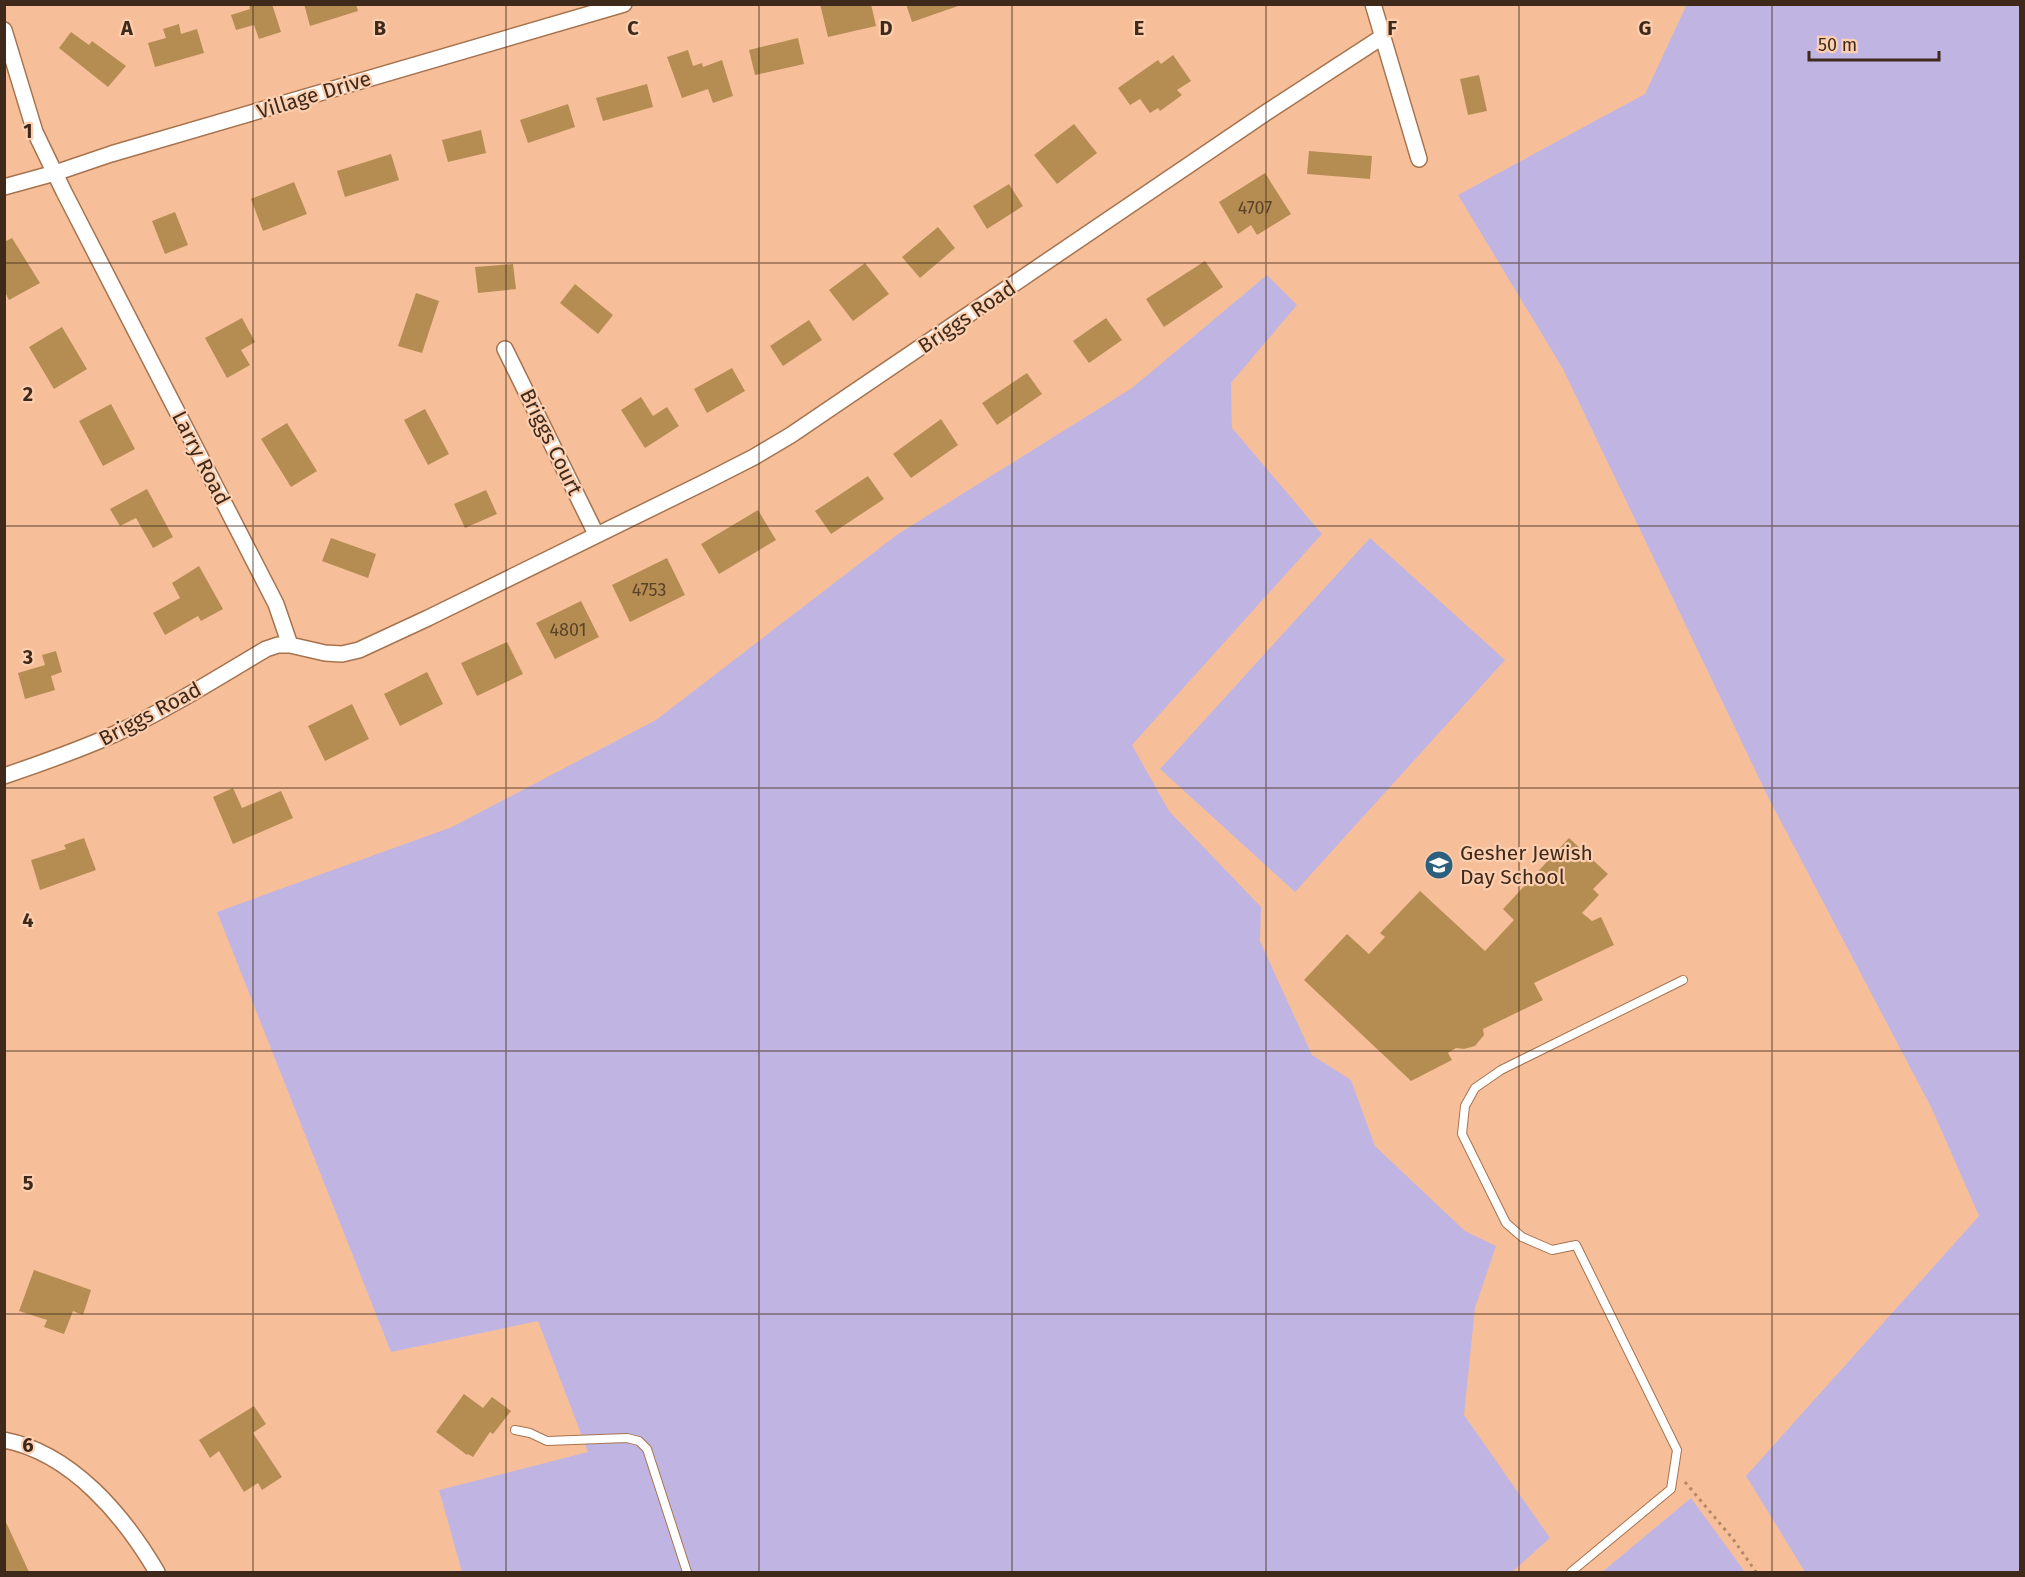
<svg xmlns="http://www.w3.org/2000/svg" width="2025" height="1577" font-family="'Fira Sans',sans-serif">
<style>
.green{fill:#c0b5e2}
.building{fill:#b58d52}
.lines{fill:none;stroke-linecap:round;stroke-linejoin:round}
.service-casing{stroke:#a6734f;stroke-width:10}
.minor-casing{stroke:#a6734f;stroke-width:18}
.path{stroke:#b3886a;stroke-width:3;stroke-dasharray:3 4.5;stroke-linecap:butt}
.service{stroke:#fff;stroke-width:8}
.minor{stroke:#fff;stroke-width:15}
.grid{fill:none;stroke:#3f291a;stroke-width:1.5;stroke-opacity:0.55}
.labels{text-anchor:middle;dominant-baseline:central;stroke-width:4.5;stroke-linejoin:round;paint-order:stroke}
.number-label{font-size:18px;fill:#5c4228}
.street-label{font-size:21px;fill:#3f291a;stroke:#fccfb0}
.poi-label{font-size:21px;fill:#3f291a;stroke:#fccfb0;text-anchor:start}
.grid-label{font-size:20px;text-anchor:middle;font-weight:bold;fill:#3f291a;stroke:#fccfb0;stroke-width:4.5;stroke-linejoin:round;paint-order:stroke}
</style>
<rect width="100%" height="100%" fill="#f7bf99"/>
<path class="green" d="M1687,4L2020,5V1572H1805L1746,1476L1979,1216L1932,1109L1769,799L1563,369L1458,195L1645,94Z
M1267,275L1297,305L1231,383L1232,428L1322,534L1132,745L1169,811L1261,907L1260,941L1312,1055L1351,1080L1375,1146L1465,1231L1496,1246L1475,1308L1464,1415L1550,1538L1512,1572H462L439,1490L588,1452L538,1321L391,1352L217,912L452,827L656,720L898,534L1132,388Z
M1370,538L1505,660L1295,892L1160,769Z
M1691,1498L1745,1572H1602Z"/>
<path class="building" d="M249,4H272L281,32L259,39L254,25L236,30L231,15L250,9Z
M304,4H356L358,11L310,26Z
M820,4H871L876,26L828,37Z
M906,4H961V5L912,22Z
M179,24L181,34L197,29L204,53L155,67L148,43L166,38L163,29Z
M71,32L89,45L92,41L126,66L108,87L59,48Z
M798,38L804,64L755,75L749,50Z
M688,50L693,66L702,63L703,67L722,60L733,96L713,103L708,89L682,98L667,57Z
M1173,55L1191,81L1177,90L1182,95L1160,111L1158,108L1150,113L1140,99L1130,105L1118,88L1158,60L1161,64Z
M1479,75L1487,111L1468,115L1460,79Z
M647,84L653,107L603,121L596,98Z
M568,104L575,127L528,143L520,120Z
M1074,124L1097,153L1057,184L1034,155Z
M481,130L486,153L448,162L442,140Z
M1309,151L1372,156L1370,179L1307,174Z
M391,154L399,180L345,197L337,171Z
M1265,173L1291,214L1257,235L1251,225L1238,234L1219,202Z
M294,182L307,214L263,231L251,199Z
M1009,184L1023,206L987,229L973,206Z
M175,212L188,245L165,254L152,221Z
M938,227L955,248L920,278L902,257Z
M12,238L40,283L9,300L4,290V242Z
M1205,261L1223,287L1164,327L1146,299Z
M865,263L889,294L853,321L829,290Z
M513,264L516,289L478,293L475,267Z
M575,284L613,315L598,334L560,303Z
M416,293L439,301L422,353L398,346Z
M242,318L255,342L241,350L250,365L227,378L205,338Z
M1106,318L1122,340L1089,363L1073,341Z
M809,320L822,340L783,366L770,346Z
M62,327L87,369L54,389L29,347Z
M732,368L745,391L707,413L694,389Z
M1027,373L1042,394L997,425L982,403Z
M641,397L653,416L667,407L679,426L645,448L621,410Z
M111,404L135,449L103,466L79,421Z
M425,409L449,454L428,465L404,420Z
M941,419L958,445L911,478L893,454Z
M287,423L317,471L291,487L261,439Z
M868,476L884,499L831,534L815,511Z
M147,489L173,537L153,548L136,518L120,526L110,509Z
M486,490L497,514L465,528L454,504Z
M758,510L776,540L719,574L701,544Z
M331,538L376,554L368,578L322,561Z
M667,558L685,595L630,622L612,585Z
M199,566L223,609L201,621L198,616L165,635L153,613L180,598L172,583Z
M581,601L599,637L555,659L536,623Z
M507,642L523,674L477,696L461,663Z
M56,651L62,672L51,676L55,690L25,699L18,673L45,665L42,655Z
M427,672L443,704L400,726L384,694Z
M352,704L369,739L325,761L308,726Z
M233,788L242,808L281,791L293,818L233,844L213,797Z
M84,838L96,870L40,890L31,860L66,849L64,845Z
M1569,838L1608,874L1593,889L1599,895L1582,913L1592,921L1601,917L1614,945L1534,983L1543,1000L1483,1029L1484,1035L1475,1046L1464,1049L1456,1048L1448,1053L1452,1060L1411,1081L1304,980L1347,934L1369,954L1385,937L1380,933L1420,891L1485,951L1514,920L1503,909Z
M34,1270L91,1290L83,1315L73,1311L64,1334L44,1327L47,1320L19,1311Z
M464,1394L483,1408L492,1397L511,1411L493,1434L490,1432L473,1457L468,1454L467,1455L436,1432Z
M254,1406L266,1424L253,1433L282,1477L262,1490L258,1483L244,1492L219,1451L210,1458L199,1440Z
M4,1518L29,1572H4Z"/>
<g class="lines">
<g class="service-casing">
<path id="service" d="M515,1430L530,1433L547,1441L627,1438L639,1441L647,1449L687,1572
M1571,1572L1671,1489L1677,1450L1576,1245L1552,1250L1522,1237L1506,1223L1462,1134L1465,1106L1475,1088L1501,1070L1683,980"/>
</g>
<g class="minor-casing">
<path id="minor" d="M1373,4L1419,159
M4,30L35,132L64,192L276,604L290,645L325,653L342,654L359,650L428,618L707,481L754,457L791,435L1267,112L1382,37
M4,187L55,173L111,154L624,4
M505,349L596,534
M4,776C42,763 80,750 117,733C168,709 217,678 266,649L278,645H290
M4,1440C72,1453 124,1516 157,1572"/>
</g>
<path class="path" d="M1685,1482L1733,1539L1756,1572"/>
<use href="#service" class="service"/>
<use href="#minor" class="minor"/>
</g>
<path class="grid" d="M253,4V1572M506,4V1572M759,4V1572M1012,4V1572M1266,4V1572M1519,4V1572M1772,4V1572M4,263H2020M4,526H2020M4,788H2020M4,1051H2020M4,1314H2020"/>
<defs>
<g id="school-disc" transform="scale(1.5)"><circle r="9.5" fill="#2d607d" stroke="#fccfb0"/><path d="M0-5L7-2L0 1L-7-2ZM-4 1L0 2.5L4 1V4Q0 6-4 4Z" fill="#fff"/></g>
</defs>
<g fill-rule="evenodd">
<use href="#school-disc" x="1439" y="865"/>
</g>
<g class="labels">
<g class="number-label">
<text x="1255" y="208">4707</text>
<text x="649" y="590">4753</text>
<text x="568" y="630">4801</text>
</g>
<g class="street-label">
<text transform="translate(314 95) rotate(-17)">Village Drive</text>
<text transform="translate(967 317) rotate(-34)">Briggs Road</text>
<text transform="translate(551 442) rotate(64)">Briggs Court</text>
<text transform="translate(201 458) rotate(63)">Larry Road</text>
<text transform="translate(150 714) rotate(-28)">Briggs Road</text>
</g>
<g class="poi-label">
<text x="1460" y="853">Gesher Jewish<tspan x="1460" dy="24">Day School</tspan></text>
</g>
</g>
<g class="grid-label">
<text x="127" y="35">A</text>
<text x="380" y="35">B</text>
<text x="633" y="35">C</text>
<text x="886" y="35">D</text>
<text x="1139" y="35">E</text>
<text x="1392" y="35">F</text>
<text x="1645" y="35">G</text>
<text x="28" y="138">1</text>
<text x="28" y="401">2</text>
<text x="28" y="664">3</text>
<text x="28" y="927">4</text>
<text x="28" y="1190">5</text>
<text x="28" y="1452">6</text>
</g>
<rect width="2025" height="1577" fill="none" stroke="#3f291a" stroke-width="12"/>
<path d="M1809 51v9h130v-9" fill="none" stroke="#3f291a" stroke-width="3"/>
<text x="1818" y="51" font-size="18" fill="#3f291a" stroke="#fccfb0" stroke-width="4.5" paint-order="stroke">50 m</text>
</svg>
